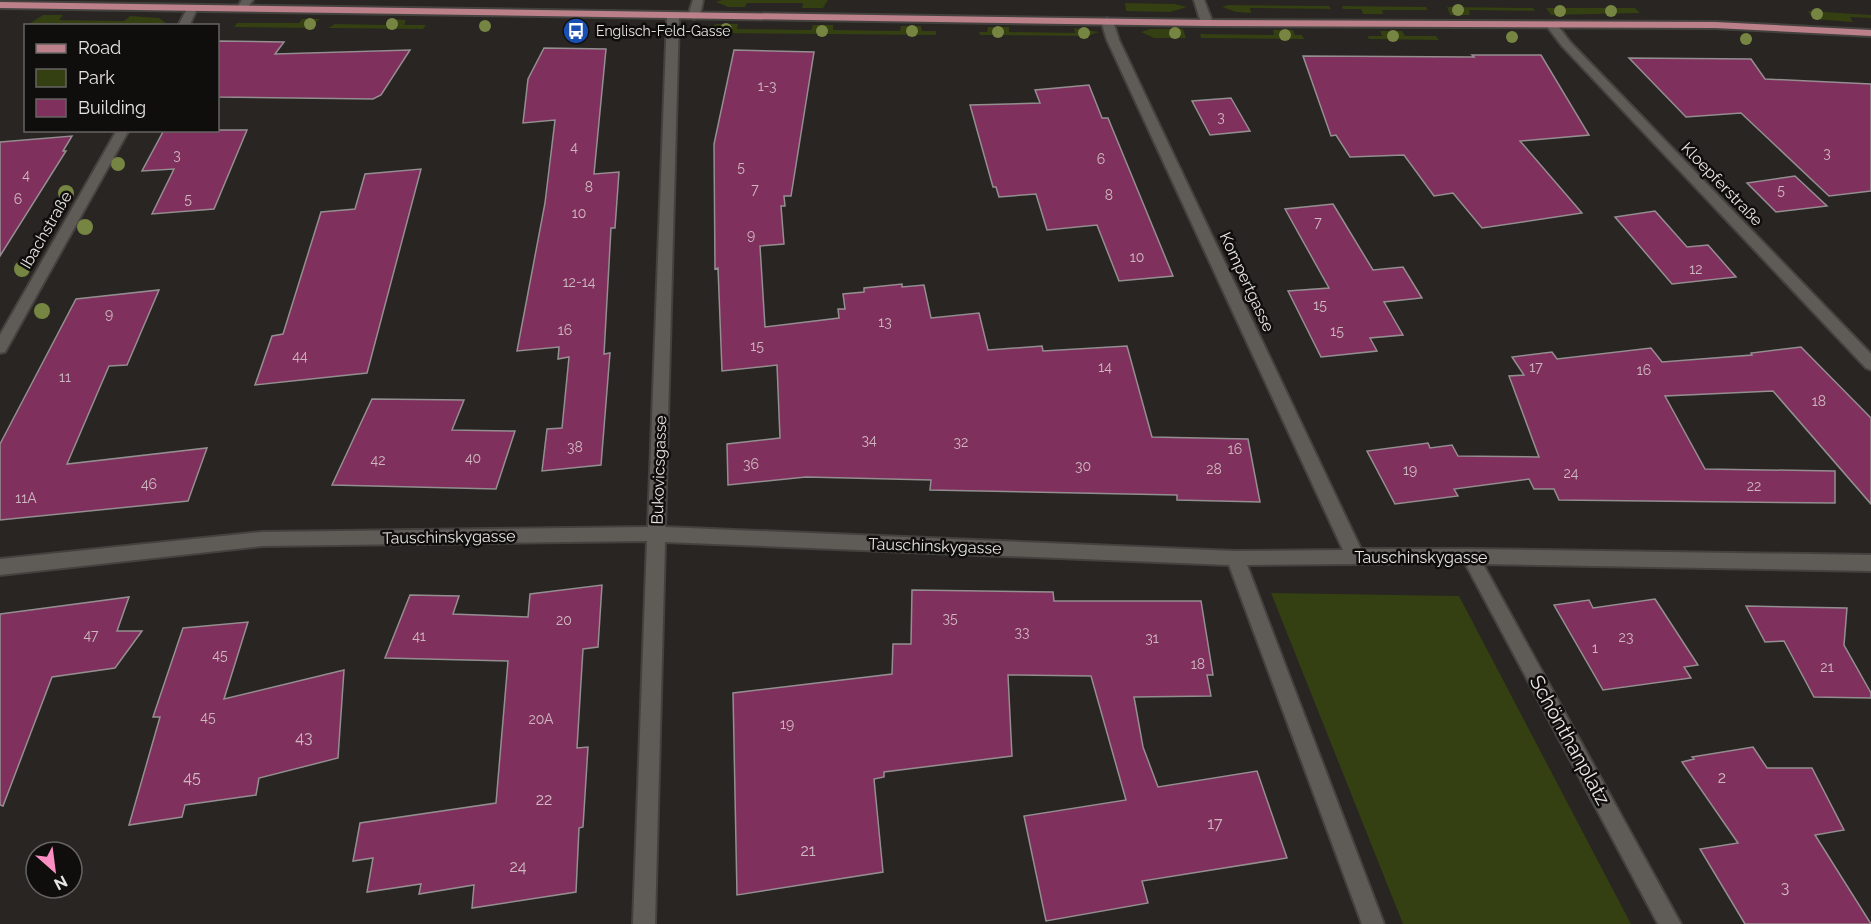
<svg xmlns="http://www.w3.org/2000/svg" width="1871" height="924" font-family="Raleway,sans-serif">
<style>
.green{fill:#343f12}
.building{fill:#80305c;stroke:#948e91;stroke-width:1.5}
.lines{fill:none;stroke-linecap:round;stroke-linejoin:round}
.minor-casing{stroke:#44423f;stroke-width:4}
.primary-casing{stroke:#44423f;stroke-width:4}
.minor{fill:#5f5b57;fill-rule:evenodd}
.primary{fill:#bb8089;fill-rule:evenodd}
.tree{fill:#768542}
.labels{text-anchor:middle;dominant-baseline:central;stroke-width:5;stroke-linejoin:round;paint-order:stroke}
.far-poi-label{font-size:14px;fill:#e7e5e2;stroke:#100e0d;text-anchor:start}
.number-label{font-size:14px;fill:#cdb8c0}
.street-label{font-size:16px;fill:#e7e5e2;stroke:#100e0d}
.near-number-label{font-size:16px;fill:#cdb8c0}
.near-street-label{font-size:20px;fill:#e7e5e2;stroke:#100e0d}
</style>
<rect width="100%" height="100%" fill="#282522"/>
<path class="green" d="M722,0H828L823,8H802L803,3H747L745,7H728L716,2Z
M1125,3L1175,4L1187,7L1170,12L1126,11Z
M1228,5L1329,6L1331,9L1250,8L1251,13L1236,12L1222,7Z
M1342,6L1426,7L1428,10H1382L1383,14H1363L1361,9H1343Z
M1447,7L1533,8L1535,11L1469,10L1470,15H1450Z
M1546,8H1635L1640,13L1551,15Z
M1808,11L1871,15V18L1850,17L1853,22L1813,19Z
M43,15H63L59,20L124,21L130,16L159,18L166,23L153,26L29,24Z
M302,19H320L309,28L234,27L237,23H299Z
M390,19L406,20L404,25H426L423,29L328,28L335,24L386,25Z
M717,24H738L737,29L811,30L813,25H833V30L900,31L901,26H921L922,31H936V35L710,33L699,29Z
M988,27H1009V32L1075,33L1074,28L1099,32L1087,36L980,35L979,32H987Z
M1150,29H1183L1186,38H1154L1141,32Z
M1273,30H1293L1295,35H1302L1304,39L1201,38L1200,34L1274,35Z
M1380,31H1402L1405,36H1436L1439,40L1369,39L1367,36H1382Z
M1271,593L1459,596L1631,924H1403Z"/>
<path class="building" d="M218,41L284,42L275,54L410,50L381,95L373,99L218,97Z
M544,48L606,49L594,174L619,172L615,228H611L604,354L610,353L601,465L542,471L547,429L562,428L569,357L558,359L559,347L517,351L545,203L555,120L523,123L528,79Z
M734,50L814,52L791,196H784L785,206H781L784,244L760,246L765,327L839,318L838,309H845L843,294L864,292V288L902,284V287L924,285L931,318L979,313L988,350L1042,346L1043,351L1127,346L1152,437L1248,439L1260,502L1177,500V495L930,490L931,480L806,477L728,485L727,444L780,438L777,365L722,371L718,268L715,269L714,144Z
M1472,55H1541L1589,135L1520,141L1582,213L1482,228L1453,193L1434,196L1404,155L1350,157L1336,135L1331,136L1303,56L1474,57Z
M1629,58L1751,59L1765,79L1871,84V191L1829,196L1741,113L1686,117Z
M1089,85L1102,118H1108L1173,276L1119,281L1097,225L1047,230L1036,194L999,197L996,187H993L970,105L1040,103L1035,90Z
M1231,98L1250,131L1210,135L1192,101Z
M164,130H247L214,209L152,214L174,169L142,171Z
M72,136L63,151H66L0,256V142Z
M421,169L367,373L255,385L272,336L283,334L321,212L355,209L365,174Z
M1795,176L1827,206L1776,212L1747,183Z
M1333,204L1373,270L1403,267L1422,298L1384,302L1403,335L1370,338L1377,351L1321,357L1288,291L1329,288L1285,209Z
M1655,211L1687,247L1708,245L1736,277L1672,284L1615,217Z
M159,290L127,365L109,366L67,464L207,448L188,501L0,520V444L76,299Z
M1801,347L1871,418V504L1773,391L1665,396L1705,469L1835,471V503L1559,500L1554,489H1534L1529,479L1454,489L1458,496L1395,504L1367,451L1428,443L1430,448L1452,445L1458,456L1539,457L1509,376L1524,375L1512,357L1552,352L1557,359L1651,348L1662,362L1752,355L1751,353Z
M372,399L464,400L452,430L515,431L496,489L332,485Z
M602,585L598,647L583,649L577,748L588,747L583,827L579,828L576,892L472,908L474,885L419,894L421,884L367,892L373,858L353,861L360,823L496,803L508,661L385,658L410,595L459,596L453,614L528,617L530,594Z
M912,590L1053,592L1054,601H1201L1213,675H1207L1211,696L1134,697L1143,747L1158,787L1257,771L1287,858L1142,881L1148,903L1046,921L1024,816L1126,800L1091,676L1008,675L1012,756L884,772V777L874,779L883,872L737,895L733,693L892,674L893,644H911Z
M129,597L117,631H142L115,668L52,677L3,806L0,805V614Z
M1655,599L1698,665L1684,667L1691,678L1603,690L1554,605L1589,600L1593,608Z
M1746,606L1847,608L1844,645L1871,693V698L1814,697L1784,641L1765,642Z
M248,622L224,699L344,670L338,758L259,778L256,795L185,805L182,817L129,825L160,717H153L183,628Z
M1753,747L1767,768H1812L1844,830L1815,835L1871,924H1745L1700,849L1738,843L1682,762L1694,759L1692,757Z"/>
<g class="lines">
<g class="minor-casing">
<path id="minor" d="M242,0H253L245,11H237L236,9Z
M693,0H703L700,16L694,19L688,16Z
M1194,0H1204L1213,23L1211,25L1201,23Z
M188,7L197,9L189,26H178Z
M673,13L679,16L665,527L1235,551L1343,550L1107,40L1101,21L1107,18L1113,21L1119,40L1361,549H1470L1871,555V571L1483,564L1681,924H1658L1465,563L1247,565L1384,924H1362L1229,565L665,542L655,924H633L647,541L262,546L0,575V559L262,532L648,527L667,16Z
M1548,23H1556L1570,42L1871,354V370L1866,368L1562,46L1546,25Z
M117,130H129L5,352L0,353V335Z"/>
</g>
<g class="primary-casing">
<path id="primary" d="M0,2L1207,20L1715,22L1871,30V36L1715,28L1207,26L0,8Z"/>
</g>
<use href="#minor" class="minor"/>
<use href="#primary" class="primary"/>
</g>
<g class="tree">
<circle cx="1458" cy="10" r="6"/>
<circle cx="1560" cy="11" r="6"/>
<circle cx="1611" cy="11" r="6"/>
<circle cx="1817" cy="14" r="6"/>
<circle cx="310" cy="24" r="6"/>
<circle cx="392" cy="24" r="6"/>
<circle cx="485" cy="26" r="6"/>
<circle cx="726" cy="29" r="6"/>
<circle cx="822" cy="31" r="6"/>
<circle cx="912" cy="31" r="6"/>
<circle cx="998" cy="32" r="6"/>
<circle cx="1084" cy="33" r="6"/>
<circle cx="1175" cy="33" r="6"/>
<circle cx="1285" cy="35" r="6"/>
<circle cx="1393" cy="36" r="6"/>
<circle cx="1512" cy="37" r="6"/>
<circle cx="1746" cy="39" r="6"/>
<circle cx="118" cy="164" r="7"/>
<circle cx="66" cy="193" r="8"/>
<circle cx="85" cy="227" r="8"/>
<circle cx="22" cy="269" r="8"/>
<circle cx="42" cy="311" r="8"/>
</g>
<defs>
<g id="bus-disc" transform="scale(1.35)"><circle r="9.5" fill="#1a4fb4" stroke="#100e0d"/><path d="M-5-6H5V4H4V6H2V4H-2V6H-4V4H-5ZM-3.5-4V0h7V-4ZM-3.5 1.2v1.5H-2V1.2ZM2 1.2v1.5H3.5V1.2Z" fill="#fff"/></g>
</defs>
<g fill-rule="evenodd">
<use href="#bus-disc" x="576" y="31"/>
</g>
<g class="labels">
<g class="far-poi-label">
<text x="596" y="31">Englisch-Feld-Gasse</text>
</g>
<g class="number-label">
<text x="767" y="86">1-3</text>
<text x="1221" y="117">3</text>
<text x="574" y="147">4</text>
<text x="1827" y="153">3</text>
<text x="177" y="155">3</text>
<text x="1101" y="159">6</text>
<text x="741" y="167">5</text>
<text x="26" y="175">4</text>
<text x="589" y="187">8</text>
<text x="755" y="189">7</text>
<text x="1781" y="190">5</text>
<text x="1109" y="195">8</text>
<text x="18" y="199">6</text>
<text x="188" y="199">5</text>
<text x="579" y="213">10</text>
<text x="1318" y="222">7</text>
<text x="751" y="235">9</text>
<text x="1137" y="257">10</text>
<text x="1696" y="269">12</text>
<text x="579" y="282">12-14</text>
<text x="1320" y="305">15</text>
<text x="109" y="314">9</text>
<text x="885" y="322">13</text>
<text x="565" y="330">16</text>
<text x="1337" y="331">15</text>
<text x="757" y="346">15</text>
<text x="300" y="356">44</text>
<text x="1105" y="367">14</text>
<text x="1536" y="367">17</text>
<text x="1644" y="370">16</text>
<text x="65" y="377">11</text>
<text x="1819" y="401">18</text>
<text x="869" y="440">34</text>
<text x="961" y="442">32</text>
<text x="575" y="447">38</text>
<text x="1235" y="449">16</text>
<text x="473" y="458">40</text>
<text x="378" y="460">42</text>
<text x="751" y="464">36</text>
<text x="1083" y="466">30</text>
<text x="1214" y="469">28</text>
<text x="1410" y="470">19</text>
<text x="1571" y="473">24</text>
<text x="149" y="484">46</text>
<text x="1754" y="486">22</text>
<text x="26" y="498">11A</text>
<text x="950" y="618">35</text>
<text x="564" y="620">20</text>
<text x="1022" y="632">33</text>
<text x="91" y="635">47</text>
<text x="419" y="636">41</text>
<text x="1626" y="637">23</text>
<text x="1152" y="638">31</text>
<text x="1595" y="648">1</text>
<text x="220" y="655">45</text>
<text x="1198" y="664">18</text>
<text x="1827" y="667">21</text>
<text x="208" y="717">45</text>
<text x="541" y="719">20A</text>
<text x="787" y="724">19</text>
</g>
<g class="street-label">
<text transform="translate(1722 184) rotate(46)">Kloepferstraße</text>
<text transform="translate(46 230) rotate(-60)">Ibachstraße</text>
<text transform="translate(1247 282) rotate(65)">Kompertgasse</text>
<text transform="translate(659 470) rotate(-88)">Bukovicsgasse</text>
<text transform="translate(449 537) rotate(-1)">Tauschinskygasse</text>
<text transform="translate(935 546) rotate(2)">Tauschinskygasse</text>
<text x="1421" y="557">Tauschinskygasse</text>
</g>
<g class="near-number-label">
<text x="304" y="737">43</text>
<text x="192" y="777">45</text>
<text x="1722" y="777">2</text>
<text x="544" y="799">22</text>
<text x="1215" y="823">17</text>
<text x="808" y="850">21</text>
<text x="518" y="866">24</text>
<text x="1785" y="887">3</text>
</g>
<g class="near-street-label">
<text transform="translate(1570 740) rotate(61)">Schönthanplatz</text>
</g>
</g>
<rect x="24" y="24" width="195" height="108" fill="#100e0d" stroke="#666462" stroke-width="1.5"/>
<rect x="36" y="44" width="30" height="9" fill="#bb8089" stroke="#666462" stroke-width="1.5"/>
<text x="78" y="54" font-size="18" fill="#e7e5e2">Road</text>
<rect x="36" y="69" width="30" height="18" fill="#343f12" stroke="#666462" stroke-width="1.5"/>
<text x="78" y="84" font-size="18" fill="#e7e5e2">Park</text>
<rect x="36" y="99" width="30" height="18" fill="#80305c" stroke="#666462" stroke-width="1.5"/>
<text x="78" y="114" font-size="18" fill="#e7e5e2">Building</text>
<g transform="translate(54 870) rotate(152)"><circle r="28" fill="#100e0d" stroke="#666462" stroke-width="1.5"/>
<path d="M0-4.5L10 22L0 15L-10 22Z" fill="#fb8fc4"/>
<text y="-9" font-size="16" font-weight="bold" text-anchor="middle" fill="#e7e5e2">N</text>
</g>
</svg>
